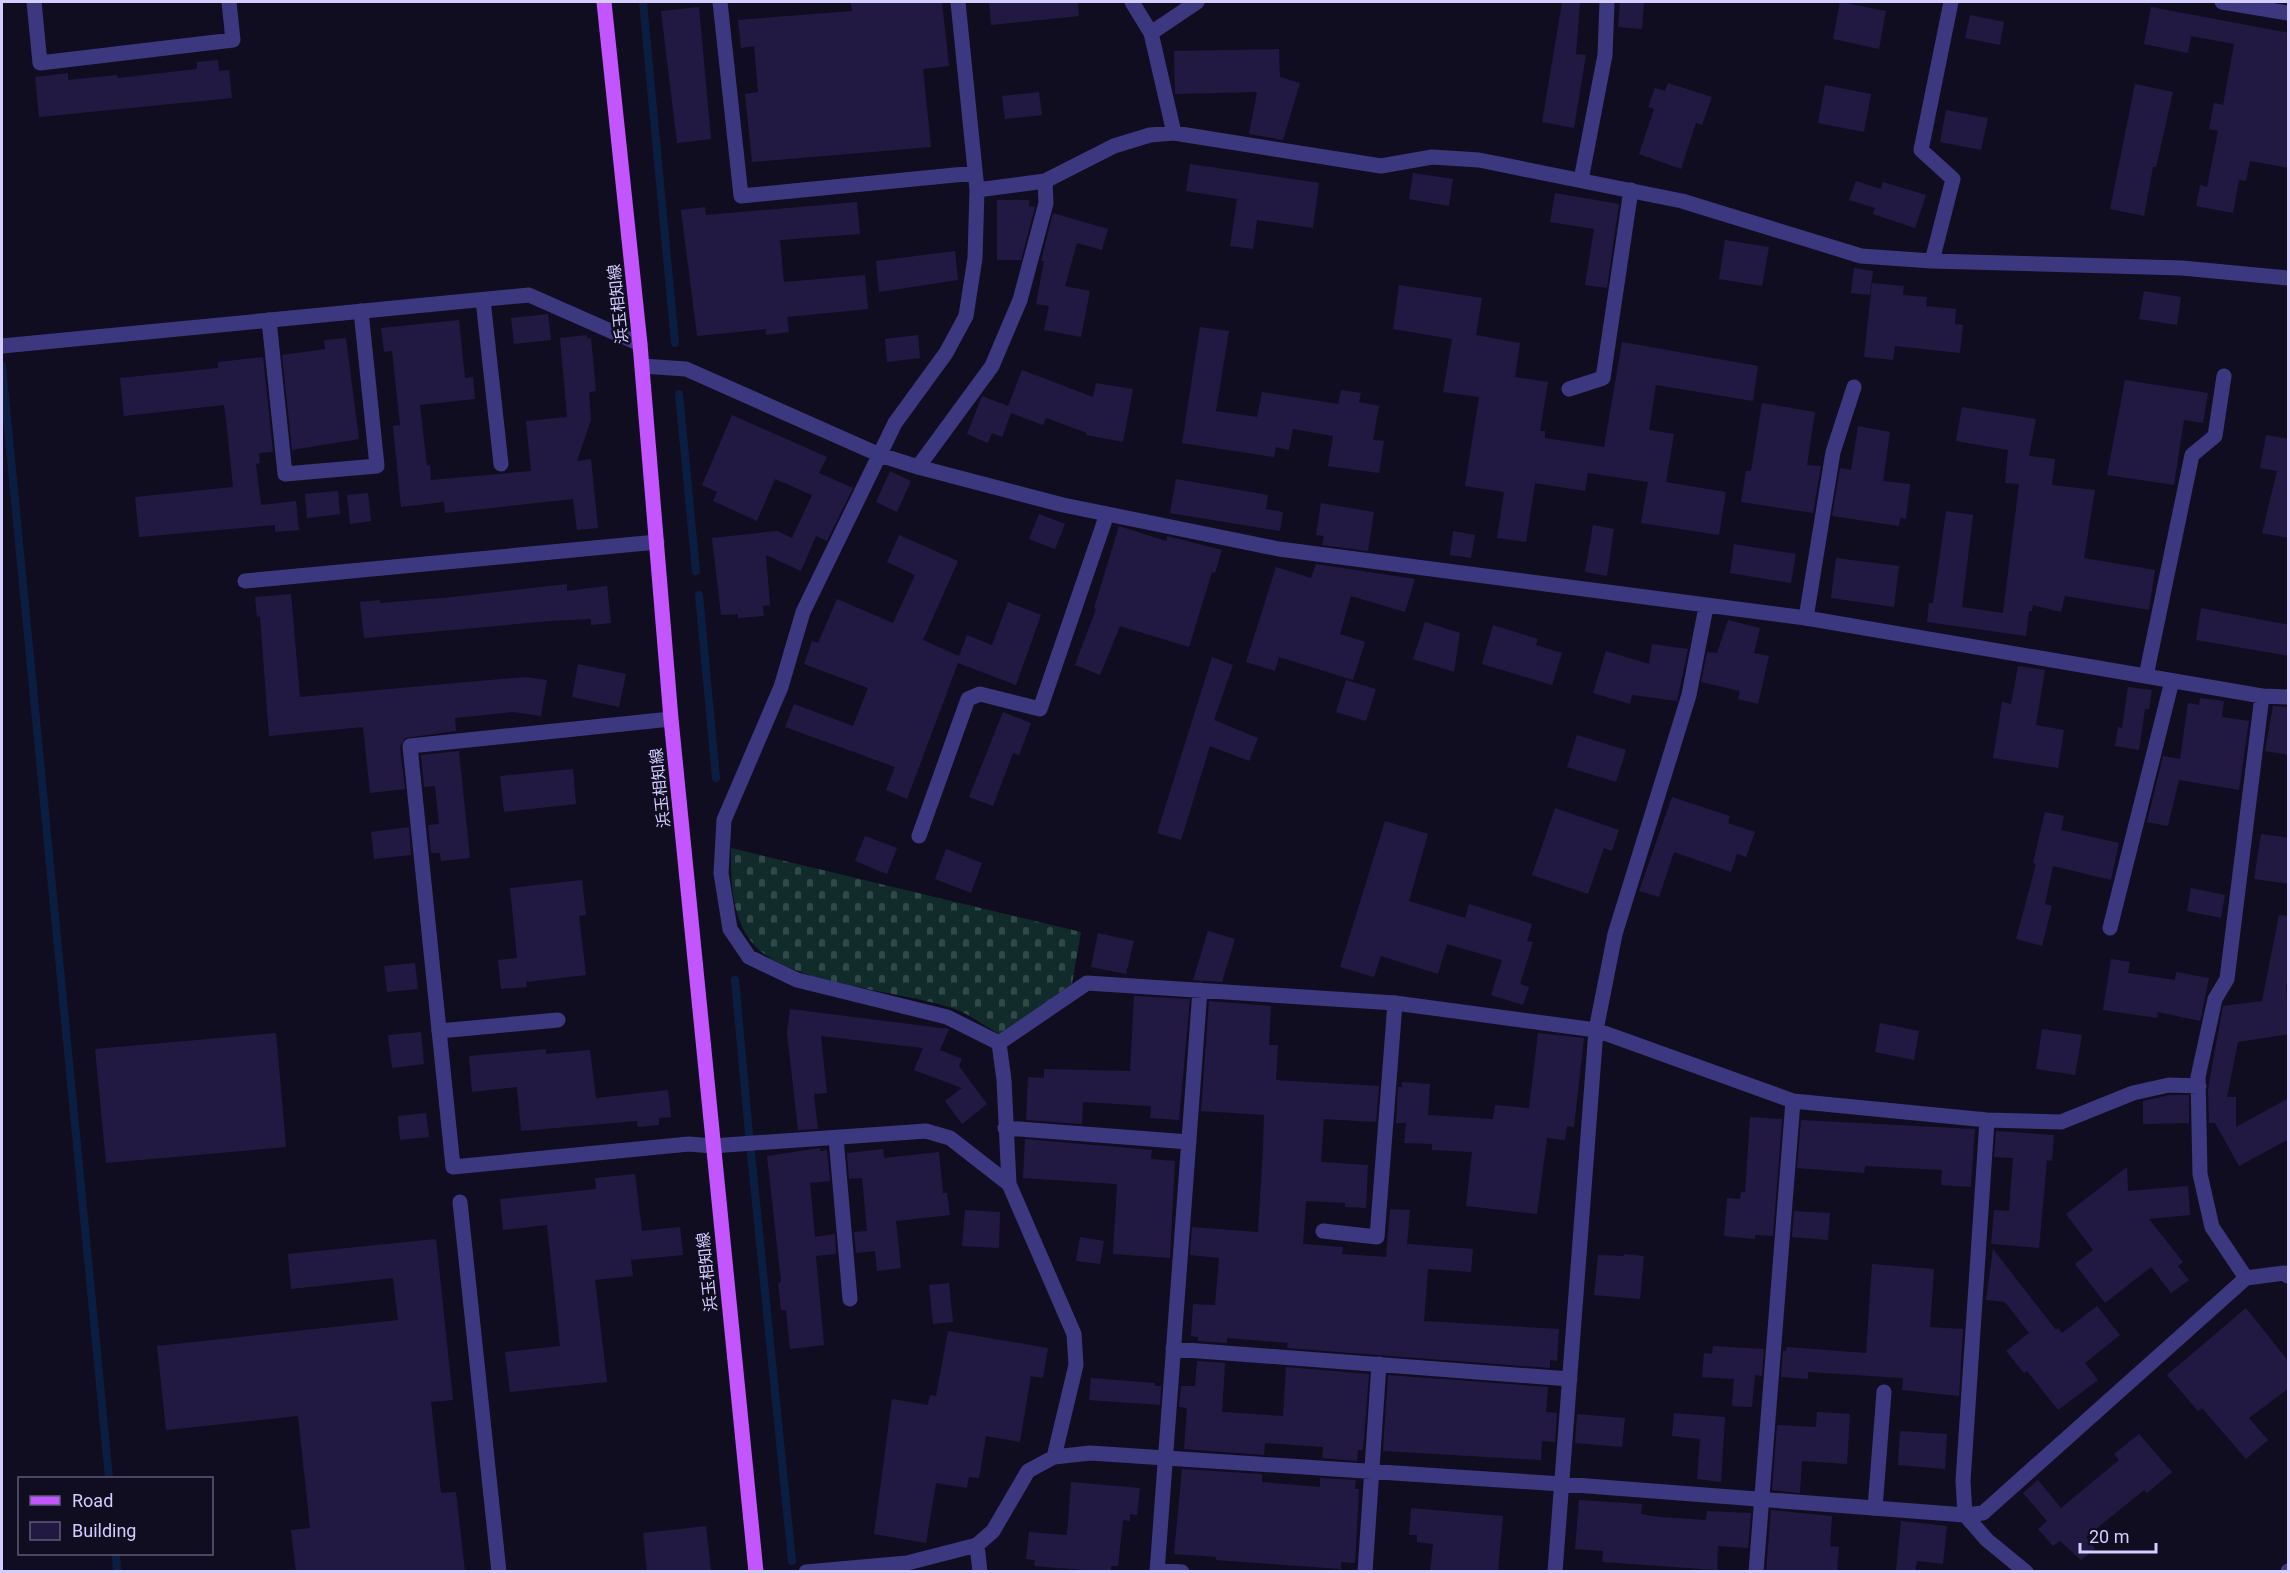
<svg xmlns="http://www.w3.org/2000/svg" width="2290" height="1573" font-family="Roboto,'Noto Sans JP',sans-serif">
<style>
.cemetery{fill:url(#cemetery-stones)}
.lines{fill:none;stroke-linecap:round;stroke-linejoin:round}
.stream{stroke:#0b1e41;stroke-width:8}
.building{fill:#221942}
.lane{stroke:#3c3880;stroke-width:15}
.street{stroke:#3c3880;stroke-width:15}
.primary{stroke:#c255fe;stroke-width:15}
.labels{text-anchor:middle;dominant-baseline:central;stroke-width:5;stroke-linejoin:round;paint-order:stroke}
.street-label{font-size:16px;fill:#d4cdff;stroke:#110d21}
</style>
<defs>
<pattern id="cemetery-stones" width="16" height="16" patternUnits="userSpaceOnUse" patternTransform="scale(1.5)"><rect width="16" height="16" fill="#102b2a"/><path d="M2 7V4a2 2 0 0 1 4 0v3zM10 15v-3a2 2 0 0 1 4 0v3z" fill="#32494a"/></pattern>
</defs>
<rect width="100%" height="100%" fill="#110d21"/>
<path class="cemetery" d="M731,848L1081,932L1072,984L999,1034C987,1027 973,1017 960,1011C907,989 779,987 748,937C731,910 731,879 731,848Z"/>
<g class="lines">
<path class="stream" d="M643,2L675,343
M2,366L109,1478
M679,394L696,571
M699,595L716,778
M735,980L749,1134
M751,1153L792,1561
M116,1554L117,1572"/>
</g>
<path class="building" d="M851,2H942L949,66L923,69L931,147L752,162L745,94L758,92L754,46L741,48L738,20L852,11Z
M989,2H1078L1079,16L991,25Z
M1562,2H1580L1576,54L1586,55L1574,128L1542,122Z
M1620,2H1644L1642,29L1618,27Z
M1840,2L1886,11L1879,49L1833,39Z
M699,7L711,139L677,143L661,11Z
M2151,7L2289,33V168L2250,161L2246,181L2239,180L2233,213L2196,206L2200,185L2207,187L2218,131L2209,129L2214,103L2223,105L2234,44L2191,36L2188,53L2144,44Z
M1970,15L2004,22L2000,45L1965,38Z
M1279,49L1280,77L1300,83L1283,140L1249,134L1257,92L1175,94L1174,51Z
M218,60L219,71L229,70L232,98L39,117L35,77L68,73V80L117,75L118,78L197,69V62Z
M1668,83L1712,97L1702,125L1696,123L1681,169L1639,154L1654,109L1648,107L1655,88L1665,91Z
M2135,84L2173,92L2156,167H2153L2144,216L2110,209Z
M1825,85L1871,94L1864,132L1818,123Z
M1039,92L1042,115L1005,119L1002,96Z
M1946,110L1988,118L1981,150L1940,142Z
M1190,164L1319,183L1313,228L1257,220L1253,249L1230,246L1237,199L1186,191Z
M1413,173L1453,179L1449,206L1409,199Z
M1856,181L1881,189L1883,182L1926,195L1915,228L1873,214L1875,208L1849,200Z
M1555,193L1619,204L1607,288L1585,285L1594,229L1550,222Z
M997,200H1029V206L1035,207L1021,260H997Z
M857,202L860,234L780,240L784,282L865,275L868,309L787,317L789,332L766,335V329L697,336L681,210L705,207L706,215Z
M1053,213L1108,229L1102,250L1077,243L1065,286L1090,291L1081,337L1044,330L1049,306L1036,304L1044,261H1041Z
M1725,240L1769,247L1762,286L1719,279Z
M955,251L958,280L879,292L876,261Z
M1854,268L1873,271L1870,295L1851,293Z
M1872,283L1904,286L1903,295L1927,297L1926,306L1956,309L1955,324L1963,325L1960,353L1895,346L1893,360L1864,357Z
M1399,285L1482,298L1476,335L1520,343L1515,377L1548,382L1540,431H1545V438L1604,447L1622,342L1758,366L1753,401L1656,385L1649,430L1674,434L1666,482L1726,492L1719,535L1641,523L1648,482L1588,473L1585,491L1535,483L1526,542L1497,538L1504,492L1465,486L1479,397L1443,392L1452,339L1393,329Z
M2144,291L2181,297L2177,325L2139,319Z
M548,314L551,340L514,344L511,318Z
M459,320L465,378L473,377L475,399L420,405L427,466L430,465L431,480L531,471L526,421L567,417L560,338L587,335V338H591L596,391L589,392L591,420L577,461L591,459L598,528L577,530L573,499L445,513L444,502L401,507L393,426L400,425L392,351L384,352L381,328Z
M1200,327L1229,331L1216,411L1257,417L1262,392L1338,404L1341,390L1361,393L1359,402L1379,406L1373,440L1384,441L1379,473L1328,466L1333,436L1293,429L1289,450L1276,447L1274,457L1182,443Z
M918,335L920,358L887,362L885,339Z
M346,338L359,439L292,450L282,355L325,349L324,340Z
M263,357L273,452L259,453L260,463L256,464L261,505L296,501L299,530L275,532V525L139,537L135,497L233,487L226,419L224,405L124,416L120,378L218,368V362Z
M1022,370L1093,397L1096,383L1133,389L1123,442L1086,435L1087,433L1046,418L1043,425L1011,413L1002,437L992,433L988,443L967,434L982,396L1008,406Z
M2125,380L2208,393L2203,423L2184,420L2174,485L2107,475Z
M1762,403L1815,412L1807,465L1821,466L1813,513L1741,502L1746,471H1751Z
M1962,407L2036,419L2029,456L2055,459L2052,485L2095,490L2084,558L2155,570L2149,610L2065,596L2061,612L2033,605L2032,611H2029L2026,636L1927,622L1929,603H1933L1946,511L1973,515L1962,607L2003,613L2019,484L2005,483L2008,450L1956,441Z
M732,415L827,457L819,473L853,488L827,541L816,536L801,571L766,555L770,605L763,606L764,616L738,618V614L721,615L712,538L777,531L792,538L812,495L775,479L757,521L713,501L717,492L702,485Z
M1858,426L1890,432L1883,481L1910,484L1906,519L1900,518L1899,526L1832,516L1840,468L1851,470Z
M2266,435L2289,439V538L2262,533L2277,471L2260,468Z
M890,471L911,481L897,512L876,502Z
M1176,479L1268,495L1266,509L1283,512L1280,531L1170,513Z
M338,491L340,514L307,518L305,494Z
M368,493L371,521L350,524L347,495Z
M1321,503L1374,512L1368,551L1322,545L1324,536L1316,535Z
M1039,514L1065,524L1055,549L1029,539Z
M1593,525L1614,529L1607,576L1585,572Z
M1119,526L1166,541L1167,536L1222,550L1215,573L1212,572L1189,647L1120,626L1100,675L1075,665L1096,609L1094,608Z
M1453,531L1475,535L1471,558L1450,555Z
M899,535L958,561L923,640L959,656L967,635L992,645L1008,602L1041,615L1016,685L958,663L907,799L886,790L895,767L785,727L794,704L853,726L868,688L804,664L812,641L818,643L837,599L893,623L915,575L887,562Z
M1734,544L1796,554L1791,583L1730,573Z
M1836,558L1899,566L1894,607L1831,598Z
M1316,564L1415,579L1405,612L1351,596L1340,634L1365,642L1353,680L1279,657L1275,671L1246,662L1276,567L1311,578Z
M567,584V591L607,586L611,623L591,625V619L550,621L364,638L360,602L380,600V603L453,597Z
M291,594L300,697L525,677L547,680L541,716L513,712L455,718L456,731L405,738L400,747L405,789L370,793L363,727L269,736L260,616L257,617L255,597Z
M2201,608L2289,625V656L2196,640Z
M1728,620L1760,628L1754,653L1769,656L1758,704L1738,699L1740,691L1701,682L1707,652L1717,653Z
M1425,622L1460,633L1454,672L1413,659Z
M1493,625L1538,639L1536,645L1562,653L1552,685L1482,664Z
M1652,644L1688,649L1677,701L1632,695L1630,704L1593,693L1606,651L1649,664Z
M1212,657L1233,665L1214,720L1258,738L1249,761L1210,746L1181,840L1157,833Z
M578,664L626,674L619,707L572,697Z
M2018,666L2045,670L2036,725L2064,730L2058,768L1993,758L2002,702L2011,704Z
M1346,680L1376,689L1366,721L1336,712Z
M2128,687L2152,690L2149,709H2145L2139,750L2115,746L2118,727L2122,728Z
M2200,698L2224,701L2222,717L2249,721L2239,790L2179,780L2168,826L2147,822L2163,756L2180,759L2188,703L2199,705Z
M2273,706L2289,707V755L2265,751Z
M1003,712L1031,723L1019,755L1013,753L993,806L969,797Z
M1577,735L1626,750L1616,782L1567,767Z
M459,751L470,858L441,861L440,853H431L428,825L439,824L435,786L424,787L421,755Z
M573,769L576,804L504,812L500,776Z
M1672,797L1730,816L1728,823L1755,832L1746,857L1737,854L1731,872L1674,852L1659,897L1639,891Z
M1555,808L1619,830L1612,851L1604,848L1588,894L1532,875Z
M2045,812L2064,816L2061,830L2119,843L2111,880L2053,866L2045,904L2052,906L2042,946L2016,939L2036,864L2033,863Z
M1385,821L1428,834L1409,901L1465,918L1469,904L1532,924L1527,941L1533,942L1520,984L1529,987L1523,1005L1491,995L1502,960L1447,944L1438,974L1381,956L1374,977L1340,967Z
M409,827L411,855L374,859L371,832Z
M2261,834L2289,838V884L2254,879Z
M865,836L897,848L887,874L855,861Z
M946,849L982,863L971,893L935,879Z
M582,880L586,915L579,916L586,975L526,982L527,987L501,989L498,960L517,958L510,888Z
M2191,888L2225,895L2221,918L2187,911Z
M2279,915L2289,916V972L2286,987L2289,1034L2238,1042L2227,1097H2236V1127L2289,1098V1139L2239,1166L2215,1123H2209L2208,1089L2223,1006L2262,1001Z
M1208,931L1235,939L1222,982L1193,980Z
M1098,933L1134,941L1126,974L1091,967Z
M2111,959L2130,962L2128,973L2175,980L2176,972L2209,978L2200,1021L2158,1012L2157,1018L2103,1010Z
M415,963L418,989L387,992L384,966Z
M1134,996L1190,999L1179,1120L1150,1118L1151,1106L1083,1102L1082,1124L1026,1120L1028,1077L1044,1078V1069L1130,1071Z
M1209,1001L1271,1006L1269,1045H1278L1276,1080L1379,1086L1376,1122L1324,1119L1321,1162L1368,1165L1366,1208L1345,1207V1203L1306,1201L1303,1244L1343,1247L1342,1254L1386,1257L1390,1209L1410,1210L1407,1244L1473,1249L1471,1272L1428,1269L1424,1321L1559,1329L1557,1361L1550,1360V1368L1287,1348L1288,1343L1227,1338V1343L1198,1341V1337L1191,1336L1193,1304L1215,1305L1219,1258L1190,1255L1192,1227L1258,1232L1263,1150L1264,1115L1201,1111Z
M790,1009L949,1029L940,1050L962,1059L959,1066L987,1104L962,1124L945,1101L962,1088L914,1070L923,1048L821,1036L827,1093L814,1094L818,1129L798,1130L787,1033Z
M1880,1023L1919,1031L1914,1060L1875,1052Z
M2042,1029L2082,1035L2075,1075L2036,1069Z
M421,1032L424,1064L392,1068L388,1035Z
M276,1033L286,1147L106,1163L95,1049Z
M1538,1033L1584,1038L1574,1127L1567,1126L1565,1140L1547,1138L1537,1214L1466,1206L1472,1152L1432,1150V1144L1404,1143L1406,1123H1396L1398,1087H1402V1082L1430,1084L1428,1115L1493,1119L1495,1105L1529,1108Z
M546,1049V1054L590,1050L596,1098L668,1090L671,1117L659,1118V1125L638,1127L637,1121L521,1131L517,1087L472,1092L469,1056Z
M2170,1095H2189V1123L2143,1124V1101Z
M426,1113L429,1137L400,1140L398,1116Z
M1750,1117L1782,1119L1773,1236L1755,1235V1239L1724,1236L1727,1198L1740,1199L1741,1192H1745Z
M1801,1120L1975,1129L1971,1187L1941,1185L1942,1170L1865,1166L1864,1173L1797,1168Z
M1996,1131L2054,1135L2052,1161L2047,1160L2039,1248L1991,1244L1994,1210L2009,1211L2013,1158L1994,1157Z
M1025,1139L1152,1150L1151,1159L1175,1161L1170,1258L1113,1254L1117,1184L1023,1178Z
M820,1148V1151L827,1150L830,1181L810,1183L815,1237L835,1234L836,1254L816,1256L824,1345L790,1349L786,1310H781L778,1283L781,1282L767,1156Z
M883,1149L884,1158L939,1152L943,1193H947L950,1215L896,1221L901,1268L877,1271L875,1251L856,1253L854,1232L867,1231L862,1178L849,1179L847,1153Z
M2127,1167L2128,1191L2188,1186L2190,1215L2149,1219L2183,1262L2178,1266L2189,1280L2171,1293L2151,1267L2105,1303L2075,1264L2093,1250L2066,1214Z
M635,1174L642,1231L680,1227L683,1255L631,1260L633,1276L595,1280L607,1382L510,1392L505,1352L560,1346L547,1225L503,1230L500,1199L596,1189L595,1178Z
M965,1210L1000,1212L999,1248L962,1246Z
M1794,1211L1830,1213L1828,1240L1792,1237Z
M1080,1237L1104,1241L1100,1264L1076,1261Z
M436,1239L453,1400L431,1402L441,1493L456,1492L465,1572H296L291,1530L310,1528L298,1416L166,1430L157,1346L398,1320L393,1278L291,1289L288,1254Z
M1993,1249L2056,1330L2058,1328L2062,1333L2097,1306L2120,1335L2085,1363L2098,1380L2058,1410L2027,1371L2024,1373L2006,1351L2029,1333L2005,1302L1986,1300Z
M1624,1254L1644,1256L1640,1299L1594,1295L1598,1255L1624,1256Z
M1872,1264L1934,1269L1930,1327L1963,1329L1959,1396L1902,1390L1903,1378L1808,1372V1379L1781,1377L1783,1351H1786L1787,1347L1866,1353Z
M949,1283L953,1322L933,1324L929,1285Z
M2246,1308L2289,1362V1388L2249,1418L2268,1440L2246,1459L2202,1408L2198,1411L2167,1375Z
M948,1331L1048,1348L1043,1378L1031,1376L1020,1442L986,1436L979,1478L969,1477L967,1488L936,1483L926,1543L874,1534L892,1399L928,1405L930,1395L936,1396Z
M1713,1346L1764,1349L1762,1376L1755,1375L1752,1407L1732,1406L1734,1379L1702,1377L1704,1353L1712,1354Z
M1197,1361L1225,1363L1222,1412L1283,1416L1286,1367L1369,1374L1363,1450H1358L1357,1461L1322,1458L1323,1447L1265,1443L1264,1455L1184,1449L1187,1408L1179,1407L1181,1386H1195Z
M1388,1375L1548,1387L1546,1412L1557,1413L1555,1442L1542,1441L1541,1460L1383,1451Z
M1091,1378L1155,1383V1386H1161L1160,1405L1089,1400Z
M1817,1412L1850,1414L1847,1464L1802,1461L1800,1493L1772,1490L1777,1425L1816,1427Z
M1674,1413L1725,1417L1721,1482L1697,1479L1700,1439L1672,1436Z
M1577,1414L1625,1418L1622,1447L1575,1443Z
M1900,1431L1947,1434L1945,1469L1898,1465Z
M2139,1434L2172,1472L2147,1493L2144,1490L2086,1537L2095,1549L2081,1560L2060,1541L2053,1546L2038,1529L2047,1521L2023,1493L2038,1480L2061,1508L2119,1460L2114,1454Z
M1182,1469L1262,1474V1482L1320,1487V1478L1356,1480L1355,1489H1359L1355,1563L1341,1562V1569L1216,1560V1557L1174,1554Z
M1071,1482L1140,1488L1137,1515L1130,1514V1521L1123,1520L1118,1566H1111V1572L1034,1566L1035,1560L1026,1559L1029,1532L1067,1535Z
M1579,1500L1642,1504L1641,1514L1659,1517L1706,1520L1707,1511L1751,1513L1748,1548L1718,1546L1717,1570L1602,1562L1603,1551L1575,1549Z
M1411,1508L1503,1516L1498,1572H1430L1433,1544L1417,1542V1535H1409Z
M1771,1510L1832,1516L1830,1546L1839,1547L1837,1572H1766Z
M1901,1521L1947,1526L1943,1564L1917,1561L1915,1572L1896,1570Z
M706,1526L711,1572H647L643,1533Z"/>
<g class="lines">
<path class="lane" d="M1151,33L1197,2
M483,300L501,464
M269,320L285,474L377,466L361,311
M1569,389L1603,378L1631,190
M918,467L992,366L1020,300L1046,203L1045,181
M1806,618L1833,452L1854,387
M2146,676L2192,455L2215,436L2224,376
M919,836L968,699L980,694L1040,709L1107,514
M2110,928L2172,681
M439,1031L558,1020
M836,1138L850,1299
M1323,1231L1377,1237L1395,1003
M1875,1508L1884,1392
M1756,1572L1793,1101
M2288,1572V1571"/>
<path class="street" d="M34,2L40,63L233,40L229,2
M720,2L741,196L975,173
M958,2L977,190L975,258L966,316L946,353L895,423L803,612L781,687L724,820L721,873L730,929L749,957L797,980L947,1017L999,1043
M1132,2L1151,33L1174,133
M2222,2L2288,13
M1581,180L1605,55L1607,2
M977,190L1045,181L1114,146L1150,135L1174,133L1381,166L1432,157L1479,160L1682,201L1861,256L1932,261L2182,268L2288,278
M1932,261L1953,179L1921,150L1951,2
M2,346L529,295L640,344
M642,366L686,369L880,455L918,467L1063,505L1279,549L1806,618L2262,696L2288,697
M245,581L657,542
M671,719L410,746L453,1167L689,1144L712,1146L926,1131L950,1138L1009,1184
M999,1043L1087,983L1395,1003L1596,1030L1793,1101L1987,1120L2061,1122L2133,1093L2169,1085L2199,1086
M999,1043L1004,1080L1009,1184L1074,1334L1076,1365L1054,1457
M1987,1120L1963,1481L1965,1515L1987,1540L2026,1572
M1005,1128L1189,1142
M460,1202L499,1572
M2246,1278L2212,1227L2200,1174L2198,1077L2215,999L2227,979L2262,696
M1173,1349L1570,1379
M977,1545L980,1572
M1157,1570L1182,1572
M806,1572L907,1563L977,1545L993,1531L1028,1471L1054,1457L1090,1453L1562,1484L1965,1515L1983,1513L2246,1278L2284,1273L2288,1276
M1157,1572L1200,990
M1365,1572L1379,1364
M1555,1572L1596,1030L1615,934L1689,695L1706,607"/>
<path class="primary" d="M604,2L640,344L671,719L756,1572"/>
</g>
<g class="labels">
<g class="street-label">
<text transform="translate(618 304) rotate(-96)">浜玉相知線</text>
<text transform="translate(660 788) rotate(-96)">浜玉相知線</text>
<text transform="translate(707 1272) rotate(-96)">浜玉相知線</text>
</g>
</g>
<rect width="2290" height="1573" fill="none" stroke="#d4cdff" stroke-width="6"/>
<rect x="18" y="1477" width="195" height="78" fill="#110d21" stroke="#5f5a7a" stroke-width="1.5"/>
<rect x="30" y="1496" width="30" height="9" fill="#c255fe" stroke="#5f5a7a" stroke-width="1.5"/>
<text x="72" y="1507" font-size="18" fill="#d4cdff">Road</text>
<rect x="30" y="1522" width="30" height="18" fill="#221942" stroke="#5f5a7a" stroke-width="1.5"/>
<text x="72" y="1537" font-size="18" fill="#d4cdff">Building</text>
<path d="M2080 1543v9h76v-9" fill="none" stroke="#d4cdff" stroke-width="3"/>
<text x="2089" y="1543" font-size="18" fill="#d4cdff" stroke="#110d21" stroke-width="4.5" paint-order="stroke">20 m</text>
</svg>
